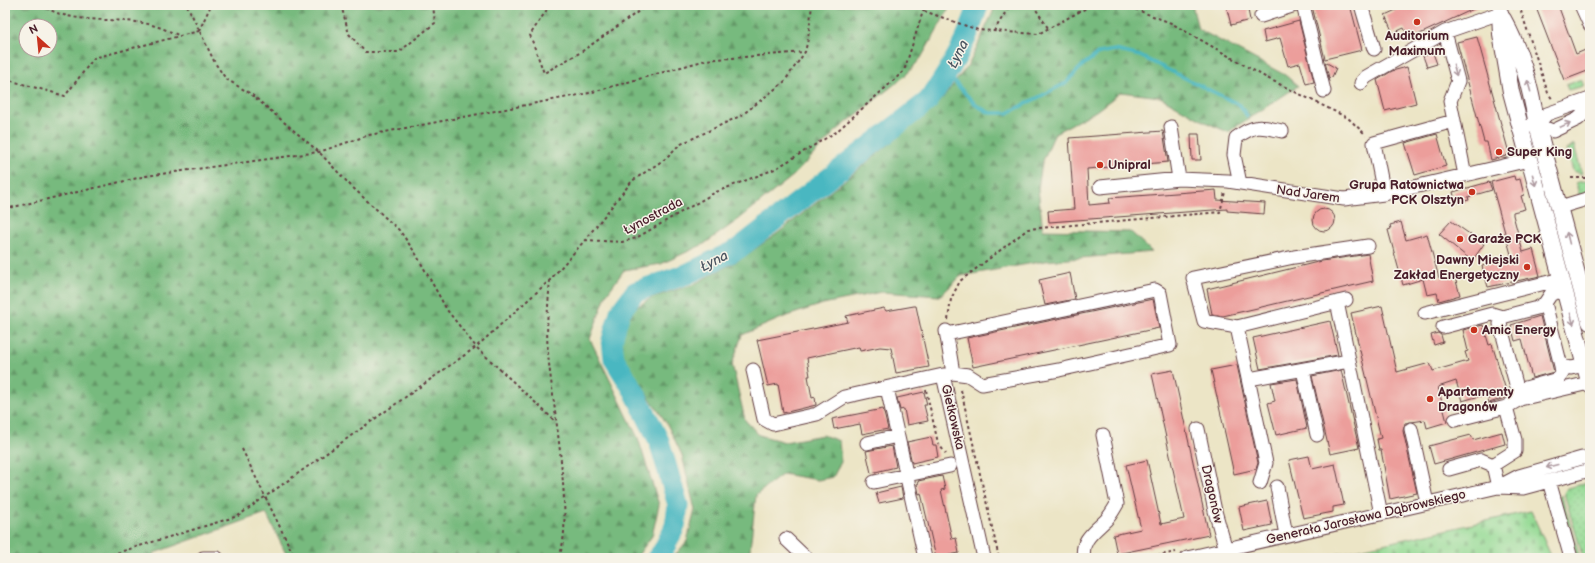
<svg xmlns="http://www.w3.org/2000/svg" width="1595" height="563" font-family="'Balsamiq Sans',sans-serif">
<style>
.grass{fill:url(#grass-dots);stroke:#6f7c60}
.forest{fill:url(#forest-firs);stroke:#606c54;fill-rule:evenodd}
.cemetery{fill:url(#cemetery-stones);stroke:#6f7c60}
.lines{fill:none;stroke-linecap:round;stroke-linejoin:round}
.stream{stroke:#49b7c1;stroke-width:3.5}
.river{stroke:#49b7c1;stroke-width:21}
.building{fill:#ec9e9b}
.minor-casing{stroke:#623d42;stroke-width:15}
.major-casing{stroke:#623d42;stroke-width:18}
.path{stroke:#623d42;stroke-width:2;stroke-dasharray:3 3;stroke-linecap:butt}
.minor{stroke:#fff;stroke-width:13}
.major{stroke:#fff;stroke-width:16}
.oneway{stroke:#ae9aa0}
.poi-dot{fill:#c8321e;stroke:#f7f3e8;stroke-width:1.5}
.labels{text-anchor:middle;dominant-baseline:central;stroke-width:3;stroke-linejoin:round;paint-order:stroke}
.poi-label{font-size:13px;font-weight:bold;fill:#4a1f2b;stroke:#f7f3e8;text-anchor:start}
.street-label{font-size:13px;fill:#4a1f2b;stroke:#f7f3e8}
.water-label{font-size:14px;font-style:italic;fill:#4a5460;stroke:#f7f3e8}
</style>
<defs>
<pattern id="grass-dots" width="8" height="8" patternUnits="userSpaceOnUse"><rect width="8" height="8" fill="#94da94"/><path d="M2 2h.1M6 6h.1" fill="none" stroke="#81bb80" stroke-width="1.8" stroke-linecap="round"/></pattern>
<pattern id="forest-firs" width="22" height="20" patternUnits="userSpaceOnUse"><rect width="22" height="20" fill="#77ba7e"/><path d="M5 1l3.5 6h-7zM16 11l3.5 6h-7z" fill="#649767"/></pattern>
<pattern id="cemetery-stones" width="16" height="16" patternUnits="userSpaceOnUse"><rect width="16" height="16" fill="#94da94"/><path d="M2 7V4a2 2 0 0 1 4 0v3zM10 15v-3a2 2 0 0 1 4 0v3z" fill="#81bb80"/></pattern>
</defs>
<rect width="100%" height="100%" fill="#f7f3e8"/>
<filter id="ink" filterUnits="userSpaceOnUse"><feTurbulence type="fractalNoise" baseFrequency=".025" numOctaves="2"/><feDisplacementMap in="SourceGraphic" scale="8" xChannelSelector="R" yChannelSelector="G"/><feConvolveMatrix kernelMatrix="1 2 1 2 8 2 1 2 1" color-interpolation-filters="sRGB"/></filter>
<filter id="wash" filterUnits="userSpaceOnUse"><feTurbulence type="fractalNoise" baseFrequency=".012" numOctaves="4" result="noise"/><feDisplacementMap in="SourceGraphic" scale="16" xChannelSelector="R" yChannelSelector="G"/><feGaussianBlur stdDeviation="0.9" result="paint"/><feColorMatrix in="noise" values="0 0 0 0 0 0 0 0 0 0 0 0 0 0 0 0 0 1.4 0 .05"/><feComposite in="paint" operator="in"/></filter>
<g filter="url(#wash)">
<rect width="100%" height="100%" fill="#ece5c6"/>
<path class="grass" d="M1581,79L1584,86L1568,90L1566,85Z
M1574,145L1582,174L1573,171L1567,150Z
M1582,181L1590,182V192L1579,195L1576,183Z
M1590,482V558H1583L1564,493L1567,488Z
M1559,496H1562L1580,558H1577Z"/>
<path class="forest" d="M5,5H951L921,58L906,75L836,131L794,175L738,220L704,244L661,264L624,270L606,295L590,339L638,438L659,505L652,536L636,558H288L266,513L154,553V558H5ZM26,26H50V50H26Z
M994,5H1192L1198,29L1285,75L1298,86L1228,132L1205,122L1160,97L1121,92L1096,111L1055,133L1042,163L1038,189L1043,230L1131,232L1152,252L1045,261L961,276L940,296L881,292L823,304L784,317L742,335L732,364L745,420L759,435L785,442L823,435L839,441L841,462L833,477L818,480L783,474L756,495L749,558H673L687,541L695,510L682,455L667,424L622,356L620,329L633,309L653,297L692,285L739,260L778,233L859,169L939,103L969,64L993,12Z"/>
<path class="cemetery" d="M1531,511L1552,558H1320Z"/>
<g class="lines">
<path class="stream" d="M948,75L976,105L990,113H1008L1066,83L1083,65L1099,53L1115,50L1140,56L1240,105L1247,116"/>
<path class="river" d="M657,558L663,551L675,526L678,505L659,441L634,391L614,359L612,340L620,312L635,292L687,274L738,249L928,101C950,71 968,41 978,5"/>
</g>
<g id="blocks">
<path class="building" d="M1226,5H1247L1250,20L1231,25Z
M1323,5H1350L1362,50L1325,59L1312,6Z
M1407,5H1482L1409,39L1404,28L1393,33L1385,15Z
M1535,5H1558L1576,54L1590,48V70L1564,80Z
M1299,21L1314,82L1306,84L1300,63L1288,66L1280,38L1265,42L1263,31Z
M1477,37L1509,153L1506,156L1491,160L1487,142H1484L1457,42Z
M1433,53L1437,64L1427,67L1423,56Z
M1325,62L1336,68L1332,77L1329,78Z
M1407,67L1416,103L1385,111L1377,80L1392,71Z
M1163,131L1168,162L1087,169L1089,205L1110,203L1109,198L1216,190L1217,200L1265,203L1264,214L1227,211V209L1049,222L1048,211L1074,209L1069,138Z
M1191,134H1199L1201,160H1192Z
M1437,134L1446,166L1415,175L1405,143Z
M1514,176L1515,180L1520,179L1524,195L1521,196L1525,209L1513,212V215L1523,252L1533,249L1540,276L1488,287L1482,266L1512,258L1491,182Z
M1489,182L1492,190L1468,197L1469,200L1456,203L1453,192Z
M1313 220a11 11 0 1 1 22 0a11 11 0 1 1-22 0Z
M1451,221L1484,244L1472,261L1439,234Z
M1401,222L1406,240L1427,234L1439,278L1454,274L1460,295L1439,301L1437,293L1427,295L1423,279L1403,285L1388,230L1391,229L1390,225Z
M1368,254L1373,281L1223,316L1212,314L1207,289L1322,261Z
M1070,273L1075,299L1045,305L1039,280Z
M1153,299L1159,328L973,367L967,338Z
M914,306H916L929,367L896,373L891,348L880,347L860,351L859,347L807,358L810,376H808L812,398L815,397L816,405L783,413L778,384L768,386L757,340L848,322L846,316L884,308L886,311Z
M1382,306L1397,372L1430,363L1433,371L1468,361L1465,352L1468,351L1463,330L1483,325L1489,345L1492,344L1508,397L1489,403L1487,394L1462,401L1456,381L1438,387L1447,422L1427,428L1425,420L1405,423L1403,431L1417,493L1390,499L1381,450H1379L1377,439L1381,438L1351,313Z
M1540,316L1554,372L1532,378L1522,339L1515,341L1511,325Z
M1330,321L1338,355L1260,369L1253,338Z
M1438,333L1441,335L1443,342L1434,345L1431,335Z
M1237,365L1258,463L1256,469L1234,474L1211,370Z
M1173,370L1209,535L1117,554L1113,535L1141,529L1126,465L1147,460L1161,524L1184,519L1152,374Z
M1341,370L1359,448L1330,454L1312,376Z
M1297,379L1307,428L1276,435L1268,403L1275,401L1271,383Z
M924,392L927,405H924L928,421L907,425L904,409L900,410L897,398Z
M883,409L888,429L862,434L860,424L834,429L832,419Z
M1502,432L1505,444L1434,464L1429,446L1471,435L1473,440Z
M931,437L933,445H936L938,457L912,463L907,442Z
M892,446L896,467L871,473L866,451Z
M1309,456L1312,469L1335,464L1344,505L1333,507V512L1303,518L1289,460Z
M942,476L945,489L941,490L952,539L956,538L959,553L936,558L921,493L919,494L917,484L919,483L918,481Z
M901,487L903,498L879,503L876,493Z
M1267,501L1272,525L1244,531L1239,507Z"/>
</g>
</g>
<g filter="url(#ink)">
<use href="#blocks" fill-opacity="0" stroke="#623d42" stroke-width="1"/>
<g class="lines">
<g class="minor-casing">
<path id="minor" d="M1303,5L1324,91
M1361,5L1374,49
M1581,5L1590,25
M1261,16L1295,5
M1445,32L1458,81L1450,101L1465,175
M1361,83L1366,77L1445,32L1500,13
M1537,125L1553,131L1578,119L1590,108
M1530,126L1537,125L1547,114L1590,99
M1171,127L1179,179
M1240,183L1234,155L1236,138C1254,124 1261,126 1282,131
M1100,187L1179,179L1228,181L1344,199L1384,194L1529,160
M1384,194L1374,143L1454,121
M1560,207L1590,198
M1346,300L1237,327L1204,321L1193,278L1294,257L1368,246
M1337,302L1381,514
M1545,303L1561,366L1571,368L1585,365
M1425,313L1561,279
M1237,327L1266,463L1260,483
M1443,327L1492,314L1502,317
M947,334L1155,290L1160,293L1170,345L1059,370L982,384L968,375L953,373
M753,370L764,419L773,424L817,414L844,397L943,375L984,558
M1303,370L1317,435
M945,375L953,373L946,331
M1249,379L1349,361
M887,388L925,558
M1518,390L1558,379L1562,374L1561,366
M1520,399L1589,383
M1506,407L1520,399L1500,324L1502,317L1537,308L1545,303L1551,294L1564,290
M1455,420L1506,407L1515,440V451L1493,465L1498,487
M1198,429L1215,511L1228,557
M1411,429L1427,503
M867,443L897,436
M1449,469L1481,460L1493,465
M1549,481L1571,558
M874,482L950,466
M1277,487L1286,535
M1498,487L1523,488L1590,470
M786,539L806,558
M203,558H217
M1084,558C1080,540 1095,531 1106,520C1111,515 1114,509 1117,504L1103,435
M1187,558L1498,487L1519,476L1582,458H1590"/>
</g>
<g class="major-casing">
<path id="major" d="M1500,13L1501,34L1511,92L1590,385
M1503,19C1522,53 1530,86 1537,125L1590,322"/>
</g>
<path class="path" d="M41,5C72,25 109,17 143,23C155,25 167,30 178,35
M187,5L215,63L226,79L251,94L319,152L351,186L400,231L416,254L447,310L476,347L555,421
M341,5L349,34L365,52H399L435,23L433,5
M550,5L530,35L544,73L581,52L642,9L697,5
M1033,5L1048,28
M1124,5L1171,23L1267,78L1348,118L1366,135
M1519,5L1548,93L1553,100
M924,11L978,30L1038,34L1092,5
M199,31L211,5
M994,31L1010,5
M5,79L65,96L94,58L199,31
M1571,178H1590
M5,209L146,176L319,152L369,135L589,93L706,60L805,52
M585,240L622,242L636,238L716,192L775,169L836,132L904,71L925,5
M550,280C548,304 546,329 548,353C551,394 576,528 558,558
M948,320L951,299L960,281L1028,229L1220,212L1225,192
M926,390L938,443L946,454
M961,390L999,558
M242,449L295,558
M100,558L238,516L476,347L550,280L585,240L632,181L665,159L679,145L742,115L784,82L805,52L808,39L812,5
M1145,558L1176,552"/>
<use href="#minor" class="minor"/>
<use href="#major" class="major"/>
</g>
<defs><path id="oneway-shaft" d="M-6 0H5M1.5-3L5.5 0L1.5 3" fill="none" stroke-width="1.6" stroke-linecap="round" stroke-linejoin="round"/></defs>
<g class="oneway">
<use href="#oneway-shaft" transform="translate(1455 70) rotate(75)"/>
<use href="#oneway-shaft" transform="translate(1529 86) rotate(-106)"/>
<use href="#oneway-shaft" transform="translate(1565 125) rotate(-25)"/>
<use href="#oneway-shaft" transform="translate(1534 180) rotate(75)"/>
<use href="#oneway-shaft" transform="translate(1568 238) rotate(-104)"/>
<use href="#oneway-shaft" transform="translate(1572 319) rotate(75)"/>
<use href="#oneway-shaft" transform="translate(1552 466) rotate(165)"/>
</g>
</g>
<g class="poi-dot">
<circle cx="1417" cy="22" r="4"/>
<circle cx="1499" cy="152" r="4"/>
<circle cx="1100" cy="165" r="4"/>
<circle cx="1472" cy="192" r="4"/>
<circle cx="1460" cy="239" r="4"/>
<circle cx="1527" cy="267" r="4"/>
<circle cx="1474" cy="330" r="4"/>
<circle cx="1430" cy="399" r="4"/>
</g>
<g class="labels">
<g class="poi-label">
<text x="1417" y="36" text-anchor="middle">Auditorium<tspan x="1417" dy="15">Maximum</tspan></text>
<text x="1507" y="152">Super King</text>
<text x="1108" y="165">Unipral</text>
<text x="1464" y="185" text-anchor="end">Grupa Ratownictwa<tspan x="1464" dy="15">PCK Olsztyn</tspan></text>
<text x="1468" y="239">Garaże PCK</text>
<text x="1519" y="260" text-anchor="end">Dawny Miejski<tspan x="1519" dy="15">Zakład Energetyczny</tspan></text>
<text x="1482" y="330">Amic Energy</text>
<text x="1438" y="392">Apartamenty<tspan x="1438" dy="15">Dragonów</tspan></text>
</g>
<g class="street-label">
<text transform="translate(1308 194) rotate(8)">Nad Jarem</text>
<text transform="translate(653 216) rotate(-28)">Łynostrada</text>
<text transform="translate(953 417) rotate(77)">Gietkowska</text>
<text transform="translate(1212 494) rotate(77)">Dragonów</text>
<text transform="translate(1366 517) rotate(-13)">Generała Jarosława Dąbrowskiego</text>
</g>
<g class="water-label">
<text transform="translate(958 54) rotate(-63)">Łyna</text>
<text transform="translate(714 261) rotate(-27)">Łyna</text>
</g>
</g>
<rect width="1595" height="563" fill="none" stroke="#f7f3e8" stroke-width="20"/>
<g transform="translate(38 38) rotate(333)"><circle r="19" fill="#f7f3e8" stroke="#b29e9c"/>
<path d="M0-3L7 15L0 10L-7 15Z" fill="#c8321e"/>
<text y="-6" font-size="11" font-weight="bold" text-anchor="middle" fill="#4a1f2b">N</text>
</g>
</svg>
